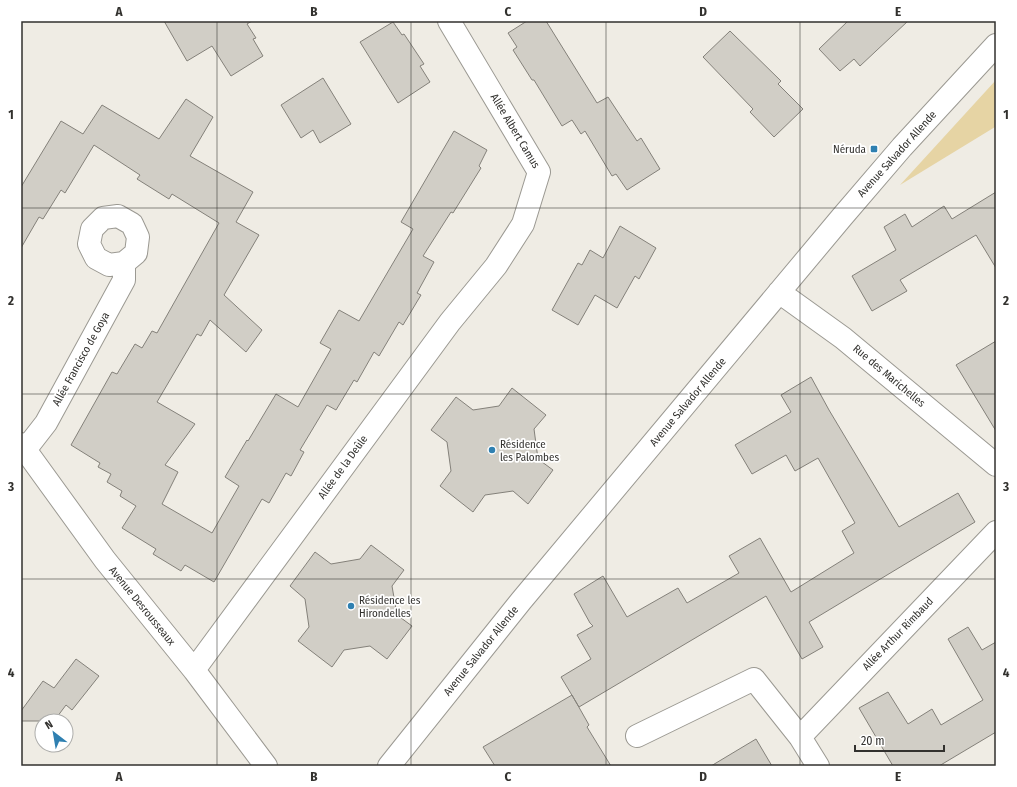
<svg xmlns="http://www.w3.org/2000/svg" width="1017" height="787" font-family="'Fira Sans Condensed',sans-serif">
<style>
.green{fill:#e6d4a4}
.building{fill:#d1cec6;stroke:#84817a}
.lines{fill:none;stroke-linecap:round;stroke-linejoin:round}
.minor-casing{stroke:#9b9992;stroke-width:24}
.minor{stroke:#fff;stroke-width:22}
.grid{fill:none;stroke:#32312e;stroke-width:1;stroke-opacity:0.55}
.poi-dot{fill:#2f80b1;stroke:#fff;stroke-width:1.5}
.labels{text-anchor:middle;dominant-baseline:central;stroke-width:3.5;stroke-linejoin:round;paint-order:stroke}
.street-label{font-size:11px;fill:#32312e;stroke:#fff}
.poi-label{font-size:11px;fill:#32312e;stroke:#fff;text-anchor:start}
.neatline{fill:none;stroke:#32312e;stroke-width:1.5}
.grid-label{font-size:13px;text-anchor:middle;font-weight:bold;fill:#32312e}
</style>
<rect width="100%" height="100%" fill="#efece4"/>
<path class="green" d="M996,80V128L995,127L900,185Z"/>
<path class="building" d="M164,21H252L247,24L256,38L253,39L263,56L231,76L212,46L187,61Z
M527,21H546L597,103L608,97L637,141L641,138L660,169L627,190L616,174L612,176L585,131L581,134L572,120L562,126L534,80H532L513,50L517,47L508,33Z
M848,21H908L860,66L854,59L840,71L819,49Z
M393,22L402,35L404,34L424,64L420,66L430,82L398,103L360,42Z
M730,31L781,81L778,84L803,109L774,137L750,112L753,109L703,57Z
M323,78L351,124L320,143L313,130L301,138L281,105Z
M186,99L213,117L190,156L253,192L236,222L259,235L224,295L262,330L246,352L210,320L201,336L197,334L157,402L195,424L165,465L178,472L162,504L212,533L239,486L225,477L247,440L248,441L276,394L298,407L331,349L320,343L339,310L359,321L413,229L401,222L454,131L487,150L479,166L481,168L453,213L451,212L423,256L434,262L417,293L421,295L403,325L399,322L379,356L374,352L357,382L354,380L336,410L327,405L300,450L304,452L291,476L286,473L269,503L262,499L214,582L185,565L181,571L153,554L156,549L122,528L136,506L120,496L122,491L107,482L111,474L98,467L100,463L71,445L112,372L117,374L135,344L142,348L152,331L157,333L219,223L172,194L169,199L137,179L140,175L94,145L65,193L61,190L43,219L39,217L21,248V187L61,121L83,134L102,105L159,139Z
M996,192V268L976,235L900,280L907,291L872,311L852,276L896,250L884,227L905,214L912,227L944,206L952,219Z
M620,226L656,248L639,279L635,276L617,308L595,295L578,325L552,310L578,263L582,265L590,250L603,258Z
M996,341V431L956,365Z
M811,377L829,410L899,527L958,493L975,522L809,622L823,647L802,659L766,596L579,707L561,677L591,659L577,635L593,626L590,623L574,594L603,576L627,617L678,588L687,603L739,573L729,556L760,538L791,592L854,553L842,531L855,523L818,458L795,471L786,455L752,474L735,445L791,412L781,395Z
M512,388L546,415L534,429L538,459L553,470L528,504L513,491L485,495L473,512L440,486L451,471L447,442L431,430L456,397L473,410L499,406Z
M371,545L404,570L392,586L397,615L412,626L387,659L370,646L344,650L332,667L298,641L309,627L305,599L290,586L315,552L331,564L360,559Z
M968,627L982,650L996,642V732L939,766H893L859,708L888,692L908,724L932,709L941,725L983,700L948,639Z
M76,659L99,676L72,710L66,705L54,721H21V711L43,681L54,688Z
M572,695L589,725L587,727L611,766H495L483,747Z
M756,739L772,766H711Z"/>
<g class="lines">
<g class="minor-casing">
<path id="minor" d="M779,292L843,338L996,465
M21,444L105,560L194,670L266,766
M25,450L46,423L124,280V263L136,253L138,237L132,224L118,216L103,218L92,229L89,244L96,258L109,265L124,263
M194,670L450,322L496,266L523,224L539,172L449,21
M637,736L754,679L800,737L996,532
M800,737L818,766
M389,766L521,601L842,217L902,147L996,45"/>
</g>
<use href="#minor" class="minor"/>
</g>
<path class="grid" d="M217,21V766M411,21V766M606,21V766M800,21V766M21,208H996M21,394H996M21,579H996"/>
<g class="poi-dot">
<rect x="870" y="145" width="8" height="8" rx="2"/>
<circle cx="492" cy="450" r="4"/>
<circle cx="351" cy="606" r="4"/>
</g>
<g class="labels">
<g class="street-label">
<text transform="translate(515 131) rotate(59)">Allée Albert Camus</text>
<text transform="translate(897 154) rotate(-48)">Avenue Salvador Allende</text>
<text transform="translate(81 359) rotate(-61)">Allée Francisco de Goya</text>
<text transform="translate(889 376) rotate(40)">Rue des Marichelles</text>
<text transform="translate(688 402) rotate(-50)">Avenue Salvador Allende</text>
<text transform="translate(343 467) rotate(-54)">Allée de la Deûle</text>
<text transform="translate(142 606) rotate(51)">Avenue Desrousseaux</text>
<text transform="translate(898 634) rotate(-46)">Allée Arthur Rimbaud</text>
<text transform="translate(481 651) rotate(-51)">Avenue Salvador Allende</text>
</g>
<g class="poi-label">
<text x="866" y="149" text-anchor="end">Néruda</text>
<text x="500" y="444">Résidence<tspan x="500" dy="13">les Palombes</tspan></text>
<text x="359" y="600">Résidence les<tspan x="359" dy="13">Hirondelles</tspan></text>
</g>
</g>
<rect width="1017" height="787" fill="none" stroke="#ffffff" stroke-width="44"/>
<g transform="translate(54 733) rotate(329)"><circle r="19" fill="#ffffff" stroke="#adadab"/>
<path d="M0-3L7 15L0 10L-7 15Z" fill="#2f80b1"/>
<text y="-6" font-size="11" font-weight="bold" text-anchor="middle" fill="#32312e">N</text>
</g>
<path d="M855 745v6h89v-6" fill="none" stroke="#32312e" stroke-width="2"/>
<text x="861" y="745" font-size="12" fill="#32312e" stroke="#ffffff" stroke-width="3" paint-order="stroke">20 m</text>
<rect x="22" y="22" width="973" height="743" class="neatline"/>
<g class="grid-label">
<text x="119" y="16">A</text>
<text x="314" y="16">B</text>
<text x="508" y="16">C</text>
<text x="703" y="16">D</text>
<text x="898" y="16">E</text>
<text x="11" y="119">1</text>
<text x="1006" y="119">1</text>
<text x="11" y="305">2</text>
<text x="1006" y="305">2</text>
<text x="11" y="491">3</text>
<text x="1006" y="491">3</text>
<text x="11" y="677">4</text>
<text x="1006" y="677">4</text>
<text x="119" y="781">A</text>
<text x="314" y="781">B</text>
<text x="508" y="781">C</text>
<text x="703" y="781">D</text>
<text x="898" y="781">E</text>
</g>
</svg>
